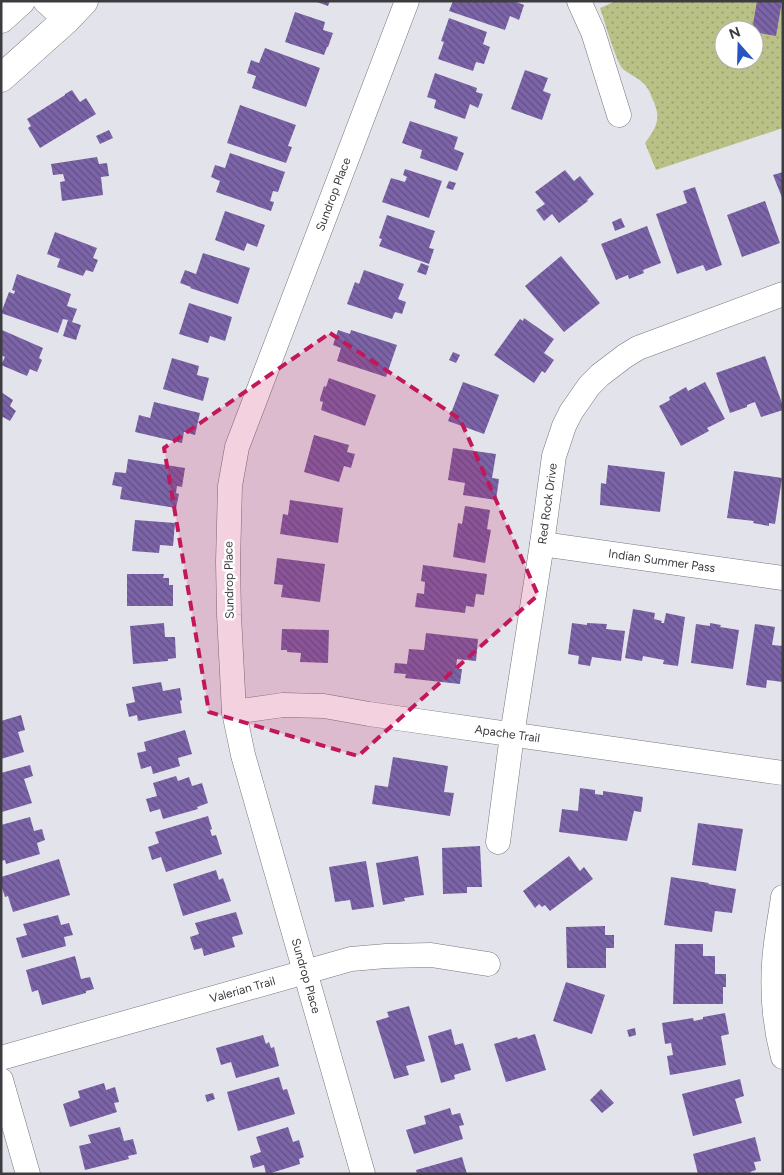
<svg xmlns="http://www.w3.org/2000/svg" width="784" height="1175" font-family="Figtree,sans-serif">
<style>
.park{fill:url(#park-dots);fill-rule:evenodd}
.building{fill:url(#building-back-hatch)}
.lines{fill:none;stroke-linecap:round;stroke-linejoin:round}
.minor-casing{stroke:#76777e;stroke-width:25}
.tertiary-casing{stroke:#76777e;stroke-width:29}
.minor{stroke:#fff;stroke-width:24}
.tertiary{stroke:#fff;stroke-width:28}
.marked{fill:#c2185b;fill-opacity:0.2;stroke:#c2185b;stroke-width:4;stroke-dasharray:10 6;stroke-linejoin:round}
.labels{text-anchor:middle;dominant-baseline:central;stroke-width:5;stroke-linejoin:round;paint-order:stroke}
.street-label{font-size:12px;fill:#3c3c40;stroke:#fff}
</style>
<defs>
<pattern id="park-dots" width="8" height="8" patternUnits="userSpaceOnUse" patternTransform="scale(1.25)"><rect width="8" height="8" fill="#b9c186"/><path d="M2 2h.1M6 6h.1" fill="none" stroke="#989e6f" stroke-width="1.8" stroke-linecap="round"/></pattern>
<pattern id="building-back-hatch" width="6" height="6" patternUnits="userSpaceOnUse" patternTransform="scale(1.25)"><rect width="6" height="6" fill="#7c64a8"/><path d="M-1 5l2 2M0 0l6 6M5-1l2 2" fill="none" stroke="#625083"/></pattern>
</defs>
<rect width="100%" height="100%" fill="#e3e4eb"/>
<path class="park" d="M616,1H783V128L656,170L645,143C657,127 662,118 652,98C650,92 647,86 642,82C637,77 627,73 623,69C616,62 604,19 600,8ZM724,30H754V60H724Z"/>
<path class="building" d="M314,1H330L328,6Z
M453,1H514L524,5L519,20L510,16L505,30L449,11Z
M757,1H782L776,36L754,32V30H752Z
M295,12L325,22L323,30L333,33L328,47H327L324,55L285,42Z
M449,18L487,32L483,44L490,47L484,64L476,62L473,71L438,59L444,42L441,41Z
M265,48L320,68L306,107L252,88L256,76L247,73L251,60L259,63Z
M525,70L548,78L543,91L551,94L542,120L511,109Z
M435,73L477,88L476,92L483,94L478,108L470,104L465,119L434,108L436,100L427,97Z
M72,90L80,102L86,98L96,114L40,148L28,128L31,126L27,119L65,95V94Z
M240,105L296,125L288,146L292,147L286,163L227,143Z
M410,121L458,137L454,149L464,153L457,171L420,158L422,150L402,143Z
M109,130L113,138L100,144L96,136Z
M230,153L285,172L278,192L273,191L270,201L274,202L271,211L216,192L220,181L211,177L215,165L225,168Z
M97,157L99,164L107,163L109,176L101,177L103,195L62,201L60,182L65,181L63,174L53,175L51,164Z
M405,169L442,181L429,218L382,202L391,178L405,182L407,177L403,175Z
M565,170L574,181L580,176L594,194L587,200L588,201L559,223L552,214L544,221L536,210L545,204L535,192Z
M783,172V200L773,175Z
M449,181L456,183L453,190L446,188Z
M695,187L722,265L706,271L703,265L677,274L656,214L687,203L683,191Z
M765,201L780,243L742,257L727,215Z
M225,211L265,225L257,247L247,243L244,251L215,240Z
M387,215L435,231L429,248L434,249L429,264L379,246L382,239L379,238Z
M621,218L625,227L615,231L612,222Z
M647,226L661,263L643,270L644,273L629,279L628,275L616,280L601,244Z
M55,232L97,248L93,258L98,260L93,272L86,270L83,276L57,267L60,259L47,254Z
M203,253L250,268L238,304L190,288L191,287L180,283L185,270L196,274Z
M561,256L600,303L564,332L525,286Z
M421,263L429,266L426,275L417,272Z
M364,270L404,284L398,299L406,302L402,314L395,312L392,319L347,304L355,282L359,284Z
M17,274L71,294L67,306L77,309L72,322L81,325L76,340L63,336L68,320L63,319L58,333L1,313L9,292L14,294L15,291L12,290Z
M189,303L232,317L225,341L210,336L208,343L179,334Z
M524,318L554,339L544,353L554,360L545,373L542,371L534,383L494,355L520,319L523,321Z
M2,330L43,348L39,358L42,360L37,372L30,369L27,376L1,365L5,357L1,355V332Z
M338,330L350,334L351,330L397,345L386,377L337,361L341,348L333,345Z
M453,352L460,355L456,363L449,360Z
M765,356L783,406V410L761,417L755,402L747,405V407L730,413L716,373Z
M172,358L199,366L197,375L209,378L203,401L163,389Z
M329,378L376,395L365,426L321,410L323,402L320,401V399L324,386L326,387Z
M463,382L499,395L484,434L448,421Z
M705,382L725,419L707,428L709,431L681,446L659,406L670,400L669,397L686,387L688,391Z
M1,392L13,400L10,406L16,411L10,421L3,417L1,419Z
M154,402L200,413L195,435L184,432L182,443L135,432L139,415L150,418Z
M314,435L349,445L347,452L355,454L351,468L344,466L339,482L304,472Z
M453,448L496,454L492,478L499,479L496,500L463,495L465,483L448,480Z
M128,459L185,468L182,487L177,486L176,493L179,494L176,508L120,499L122,487L112,485L115,472L126,473Z
M608,465L665,472L660,512L600,505L601,483L606,484Z
M734,471L782,478L775,524L769,523V526L753,523L754,521L727,518Z
M290,500L343,508L338,543L280,534L283,514L288,515Z
M465,506L490,510L487,529L491,530L485,563L453,557L458,523L462,524Z
M135,520L175,523L173,546L160,545L159,553L132,551Z
M277,558L325,564L320,602L281,597L283,585L274,584Z
M423,565L487,574L484,595L476,594L474,607L466,606L465,613L415,607L417,593L424,594L425,582L421,581Z
M127,574H164L163,578H169V585H173V606H127Z
M633,609L655,613L654,619L662,621L661,623H664L666,613L685,617L678,666L663,664L664,660L643,656L642,661L625,658Z
M164,623L165,637H175L176,658L168,659V661L133,664L130,626Z
M572,623L587,625V623L607,624L606,629L625,631L621,661L592,657L590,666L578,664L579,656L568,654Z
M710,623L721,625L720,627L739,630L733,669L691,663L696,624L710,626Z
M755,624L775,627L772,645L783,646V682L767,680L766,688L746,685Z
M282,629L329,630L328,663L300,662L301,653L287,652V650H281Z
M426,633L478,639L476,661L457,659L456,668L462,669L460,684L405,678L406,674L394,673L395,663L407,664L409,649L424,650Z
M161,682L163,691L180,688L182,700L180,701L182,713L138,721L137,715L129,717L126,704L135,702L132,687Z
M21,715L25,730L18,732L24,752L1,759V721Z
M185,730L192,754L178,758L180,766L153,774L151,766L141,769L137,753L146,751L144,742Z
M393,757L448,766L444,792L454,793L450,816L372,804L375,785L388,787Z
M30,765L33,776L24,779L32,803L2,812L1,808V773Z
M176,776L178,781L189,777L192,786L202,783L208,803L197,807L198,809L163,819L160,809L150,812L146,799L157,796L153,783Z
M580,788L595,790V794L603,795V791L643,797L641,812L634,811L627,841L559,832L562,809L578,811Z
M208,816L212,829L210,830L212,836L216,835L222,854L166,872L161,857L152,860L148,847L159,843L155,832Z
M30,817L34,831L42,829L45,840L37,843L40,854L6,864L5,860L1,861V825Z
M698,823L743,829L736,871L692,865Z
M480,846L482,887H467V893L443,894L442,848Z
M418,856L424,895L404,898L405,901L383,905L376,863Z
M569,856L580,871L584,867L593,879L550,911L545,905L542,907L539,904L535,908L523,891Z
M59,859L70,895L13,912L8,896L5,897L1,885V877Z
M366,861L374,907L352,910L350,900L335,902L329,867Z
M216,870L219,880L223,878L231,901L183,916L173,884Z
M671,877L709,883L708,884L736,889L732,913L715,911L712,932L664,925Z
M236,912L243,934L232,937L235,947L204,956L202,948L194,950L190,937L199,934L195,923Z
M58,915L61,925L69,923L73,935L64,937L66,946L22,958L16,938L27,935L23,924Z
M605,926V935H614V948H606V968H567L566,927Z
M675,944H703V956H715V974H726V987H723V1004H673Z
M75,956L81,979L90,977L94,989L86,991V993L42,1005L38,990L32,992L26,970Z
M566,982L605,995L592,1034L553,1021Z
M409,1006L425,1061L406,1066L409,1075L394,1079L376,1021L389,1017L387,1012Z
M725,1013L729,1034L721,1036L726,1065L670,1075L667,1056L673,1055L671,1043L665,1044L662,1023L693,1018L694,1021L703,1019V1017Z
M635,1028L636,1035L629,1037L627,1030Z
M451,1029L455,1045L463,1043L471,1070L454,1075L455,1079L441,1083L428,1036Z
M535,1034L546,1070L506,1082L494,1044L517,1037L518,1039Z
M263,1035L266,1044L269,1042L271,1048L274,1047L279,1066L236,1078L231,1062L221,1065L216,1048Z
M279,1077L283,1090L287,1089L295,1114L238,1131L227,1092Z
M740,1079L744,1096L735,1099L742,1123L693,1136L682,1094Z
M104,1083L106,1090L115,1087L119,1102L114,1103L117,1112L70,1127L63,1104L80,1098L78,1091Z
M601,1089L614,1103L602,1113L590,1100Z
M213,1093L215,1099L207,1102L205,1095Z
M450,1108L452,1115L460,1113L464,1125L459,1126L463,1139L414,1154L406,1130L426,1124L424,1116Z
M120,1127L124,1141L133,1139L137,1154L128,1156L129,1159L85,1170L79,1146L91,1143L88,1135Z
M288,1127L293,1142L299,1140L304,1157L299,1159L300,1164L268,1174H266L264,1165L253,1168L250,1156L261,1152L256,1137Z
M755,1137L761,1161L754,1162L756,1170L750,1172L751,1174H698L693,1154Z
M462,1157L467,1174H417L416,1170Z"/>
<g class="lines">
<g class="minor-casing">
<g id="minor">
<path d="M45,1L66,20"/>
<path d="M579,1L593,32L619,115"/>
<path id="s1" d="M542,544L783,578"/>
<path id="s2" d="M234,712L283,705L324,706L369,714L783,773"/>
<path id="s3" d="M498,842L512,735L542,544L554,456L564,426L571,412L589,386L600,375L625,356L638,348L783,294"/>
<path d="M783,897C780,919 775,942 774,964C772,995 775,1027 783,1057"/>
<path id="s4" d="M1,1058L351,959L386,956L431,955L488,964"/>
<path d="M1,1080L28,1174"/>
<path id="s5" d="M363,1174L243,755L234,712L229,615L228,562L230,486L237,447L407,1"/>
</g>
</g>
<g class="tertiary-casing">
<path id="tertiary" d="M1,19L21,1
M1,78L66,20L84,1"/>
</g>
<use href="#minor" class="minor"/>
<use href="#tertiary" class="tertiary"/>
</g>
<path class="marked" d="M330,333L460,419L538,595L358,756L209,712L164,448Z"/>
<g class="labels">
<g class="street-label">
<text stroke="none"><textPath href="#s5" startOffset="1016">Sundrop Place</textPath></text>
<text stroke="none"><textPath href="#s3" startOffset="342">Red Rock Drive</textPath></text>
<text stroke="none"><textPath href="#s1" startOffset="121">Indian Summer Pass</textPath></text>
<text transform="translate(229 580) rotate(-91)">Sundrop Place</text>
<text stroke="none"><textPath href="#s2" startOffset="276">Apache Trail</textPath></text>
<text transform="translate(306 976) rotate(74)">Sundrop Place</text>
<text stroke="none"><textPath href="#s4" startOffset="251">Valerian Trail</textPath></text>
</g>
</g>
<rect width="784" height="1175" fill="none" stroke="#3c3c40" stroke-width="5"/>
<g transform="translate(739 45) rotate(340)"><circle r="24" fill="#ffffff" stroke="#b1b1b3"/>
<path d="M0-4L9 19L0 12L-9 19Z" fill="#2755c3"/>
<text y="-8" font-size="14" font-weight="bold" text-anchor="middle" fill="#3c3c40">N</text>
</g>
</svg>
